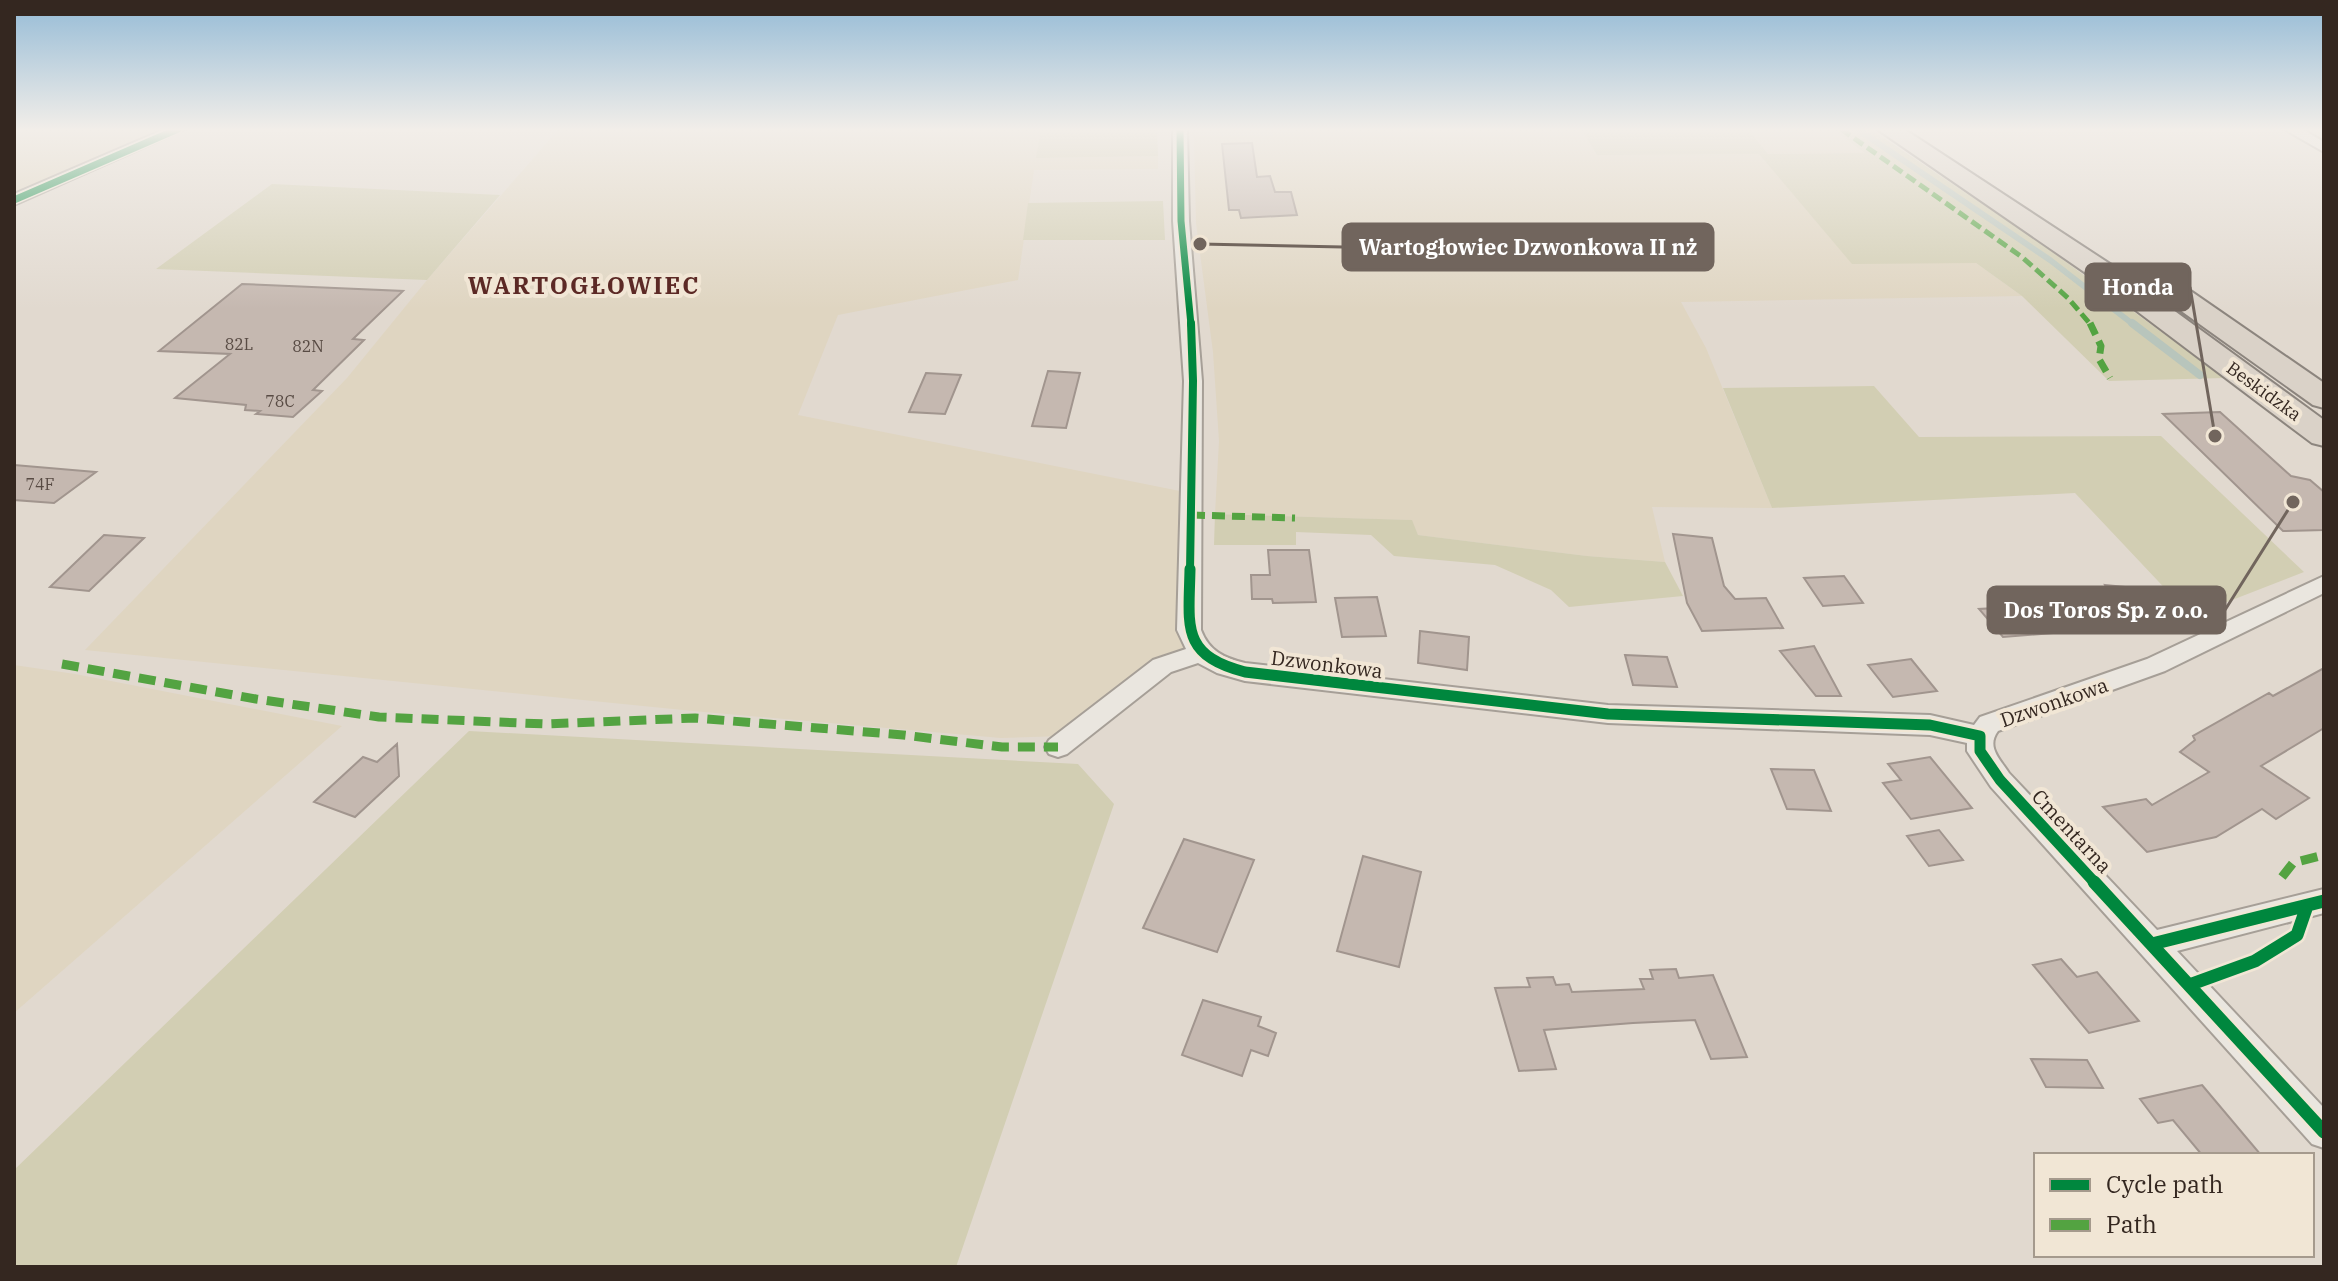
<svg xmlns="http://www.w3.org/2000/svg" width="2338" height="1281" font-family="'IBM Plex Serif',serif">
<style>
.farmland{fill:#dfd5c1}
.green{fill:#d2ceb3}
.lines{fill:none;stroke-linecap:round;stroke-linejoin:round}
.stream-far1{stroke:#b8c5bc;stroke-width:6}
.stream{stroke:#b8c5bc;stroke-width:8}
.building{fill:#c5b8b0;stroke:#a1958e;stroke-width:2}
.minor-casing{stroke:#a69f97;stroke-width:4}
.trunk-casing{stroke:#8c857e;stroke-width:4}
.minor{fill:#eae6df;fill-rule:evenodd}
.trunk{fill:#dad2c8;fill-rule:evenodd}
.quiet-far2{stroke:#53a341;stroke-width:5;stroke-dasharray:11 5;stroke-linecap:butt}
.quiet-far1{stroke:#53a341;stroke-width:7;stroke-dasharray:13 7;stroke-linecap:butt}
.quiet{stroke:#53a341;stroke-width:9;stroke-dasharray:17 9;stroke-linecap:butt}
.cycleway-far3-casing{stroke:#f1e6d5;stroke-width:10}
.cycleway-far2-casing{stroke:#f1e6d5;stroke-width:12}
.cycleway-far1-casing{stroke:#f1e6d5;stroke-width:16}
.cycleway-casing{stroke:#f1e6d5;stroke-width:18}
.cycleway-far3{stroke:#00873e;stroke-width:7}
.cycleway-far2{stroke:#00873e;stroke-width:8}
.cycleway-far1{stroke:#00873e;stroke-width:11}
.cycleway{stroke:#00873e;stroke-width:13}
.labels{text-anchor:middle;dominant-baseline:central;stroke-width:8;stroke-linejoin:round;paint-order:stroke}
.number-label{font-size:16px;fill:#584b44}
.far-street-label{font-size:18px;fill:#342720;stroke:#f1e6d5}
.street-label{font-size:20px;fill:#342720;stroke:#f1e6d5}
.far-district-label{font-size:24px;font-weight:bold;letter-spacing:2px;fill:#5c2925;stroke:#f1e6d5}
.leader{fill:none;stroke:#71655d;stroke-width:3}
.callout-dot{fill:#71655d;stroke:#f1e6d5;stroke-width:3}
.callout{fill:#71655d;stroke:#71655d;stroke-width:3}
.callout-label{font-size:22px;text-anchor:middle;font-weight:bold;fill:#fff}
</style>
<rect width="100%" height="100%" fill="#e1d9cf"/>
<path class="farmland" d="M14,129H169L14,196Z
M559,129H1041L1037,158L1158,156V169L1034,170L1018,280L838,315L798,415L1180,491L1184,655L1062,736L1001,738L693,711L85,650L347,378L427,280Z
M1296,129H1581L1597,155L1759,154L1852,263H1976L2022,296L1681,302L1706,348L1772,508L1652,507L1665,562L1587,556L1418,535L1411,520L1215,514L1219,441L1213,352L1196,223L1194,136L1297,134Z
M1748,129H1833L1867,153L1768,154Z
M14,665L75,674L342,726L14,1013Z"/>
<path class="green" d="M1041,129H1157L1158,156L1036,158Z
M1581,129H1748L1768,154L1865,153L1833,129H1870L1884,138L2036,240L2224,378L2109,381L2022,296L1976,263L1852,264L1759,154L1597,155Z
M272,184L500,195L427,280L156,269Z
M1163,201L1165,240H1023L1028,203Z
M1874,386L1919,437L2161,436L2304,572L2191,616L2075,493L1772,508L1723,388Z
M1215,514L1412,520L1418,535L1587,556L1665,562L1683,596L1569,607L1551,590L1495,565L1394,556L1371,535L1296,532V545H1214Z
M469,731L1078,764L1114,804L956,1267H14V1170Z"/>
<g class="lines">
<path class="stream-far1" d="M1857,129L2050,260L2134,325"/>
<path class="stream" d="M2132,323L2200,375"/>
</g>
<path class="building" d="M1252,143L1257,177L1270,176L1275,192H1291L1297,215L1241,218L1239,210H1229L1222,144Z
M242,284L335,288L403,291L353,339L364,340L313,390L322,391L293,417L256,414L260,411L245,410L246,405L175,398L230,354L159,351Z
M1048,371L1080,373L1066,428L1032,426Z
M926,373L961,375L945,414L909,412Z
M2220,412L2291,476L2310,480L2324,492V530L2283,531L2163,414Z
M14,465L96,472L54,503L14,500Z
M1673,534L1712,538L1724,586L1735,599L1766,598L1783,628L1702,631L1687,603Z
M104,535L144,538L89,591L50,587Z
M1268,550H1309L1316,602L1273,603L1272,599H1252L1251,575H1270Z
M1844,576L1863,603L1823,606L1804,578Z
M2105,585L2145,589L2162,618L2122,615Z
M1377,597L1386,636L1342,637L1335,598Z
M2055,605L2079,631L2003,637L1979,609Z
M1420,631L1469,637L1467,670L1418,663Z
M1814,646L1841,696H1816L1780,651Z
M1625,655L1667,657L1677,687L1633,685Z
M1911,659L1937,691L1893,697L1868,665Z
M2324,668V728L2261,766L2309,798L2276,819L2262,809L2216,837L2147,852L2103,807L2146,799L2152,805L2209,772L2180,752L2195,740L2193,736L2269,693L2273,696Z
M397,744L399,776L355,817L314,802L363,757L377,762Z
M1930,757L1972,808L1911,819L1883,783L1901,780L1888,764Z
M1771,769L1814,770L1831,811L1787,809Z
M1939,830L1963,860L1929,866L1907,836Z
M1184,839L1254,860L1217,952L1143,928Z
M1363,856L1421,872L1399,967L1337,951Z
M2061,959L2077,977L2097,972L2139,1021L2089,1033L2033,965Z
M1676,969L1679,978L1713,975L1747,1057L1711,1059L1695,1020L1633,1023L1544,1030L1556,1069L1519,1071L1495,988L1530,987L1527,978L1553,977L1556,985L1569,984L1572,992L1644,989L1640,979H1653L1650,970Z
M1203,1000L1261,1017L1258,1026L1276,1033L1268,1056L1251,1050L1242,1076L1182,1055Z
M2031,1059L2087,1060L2103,1088L2046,1087Z
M2202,1085L2261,1155H2202L2173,1120L2158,1123L2140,1099Z"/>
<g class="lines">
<g class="minor-casing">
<path id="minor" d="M165,129H185L14,205V194Z
M1173,129H1187L1189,221L1202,381L1201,630C1209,651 1224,658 1245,663L1608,705L1930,715L1974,725L1980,717L2147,659L2324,576V593L2165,671L1998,731C1986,747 2000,759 2009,773L2157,930L2324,889V913L2177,951L2324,1108V1148L2312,1144L1991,787L1967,751V743L1930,735L1608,723L1245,681L1217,673L1198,663L1171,672L1067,754L1058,757L1049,754L1045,747L1049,740L1153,660L1186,649L1177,630L1184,381L1173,221Z
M2284,129H2302L2324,142V152Z"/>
</g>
<g class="trunk-casing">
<path id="trunk" d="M1877,129H1904L2113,266L2324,420V446L2312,443L2093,278Z
M2169,280L2179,283L2324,383V408L2313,405L2159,295L2155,289L2159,283Z"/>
</g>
<use href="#minor" class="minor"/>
<use href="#trunk" class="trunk"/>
<path class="quiet-far2" d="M1841,129L2022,257L2068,298L2091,325"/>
<path class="quiet-far1" d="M2090,323L2101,346L2099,359L2110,378
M1192,515L1295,518"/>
<path class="quiet" d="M62,664L256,699L379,717L546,724L695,718L903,735L1002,747H1058
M2282,877L2293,863L2324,855"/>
<g class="cycleway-far3-casing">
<path id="cycleway-far3" d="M1180,129L1181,221L1191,325
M14,200L178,129"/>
</g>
<g class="cycleway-far2-casing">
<path id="cycleway-far2" d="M1190,571L1193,381L1191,323"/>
</g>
<g class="cycleway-far1-casing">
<path id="cycleway-far1" d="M1190,569C1189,626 1180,655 1245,672L1608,714L1930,725L1980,736V751L2000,780L2096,884"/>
</g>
<g class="cycleway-casing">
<path id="cycleway" d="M2094,882L2324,1132
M2152,944L2324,901
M2189,985L2255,961L2297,935L2307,906"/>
</g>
<use href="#cycleway-far3" class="cycleway-far3"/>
<use href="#cycleway-far2" class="cycleway-far2"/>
<use href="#cycleway-far1" class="cycleway-far1"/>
<use href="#cycleway" class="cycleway"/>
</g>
<linearGradient id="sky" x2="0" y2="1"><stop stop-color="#95bbd6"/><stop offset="0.42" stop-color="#f2eee9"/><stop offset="1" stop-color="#f2eee9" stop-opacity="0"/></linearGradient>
<rect width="2338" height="309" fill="url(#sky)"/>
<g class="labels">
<g class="number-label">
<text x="239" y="344">82L</text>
<text x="308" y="346">82N</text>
<text x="280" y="401">78C</text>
<text x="40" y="484">74F</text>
</g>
<g class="far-street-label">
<text transform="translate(2264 391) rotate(36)">Beskidzka</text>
</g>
<g class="street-label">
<text transform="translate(1327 664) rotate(7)">Dzwonkowa</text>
<text transform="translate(2054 702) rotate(-19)">Dzwonkowa</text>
<text transform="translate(2072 831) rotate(47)">Cmentarna</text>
</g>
<g class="far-district-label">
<text x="584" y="285">WARTOGŁOWIEC</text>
</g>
</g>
<path class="leader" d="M1200 244L1343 247M2215 436L2190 287M2293 502L2225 610"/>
<g class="callout-dot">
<circle cx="1200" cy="244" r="8"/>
<circle cx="2215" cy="436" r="8"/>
<circle cx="2293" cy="502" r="8"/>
</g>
<g class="callout">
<rect x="1343" y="224" width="370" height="46" rx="8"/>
<rect x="2086" y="264" width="104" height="46" rx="8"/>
<rect x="1988" y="587" width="237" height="46" rx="8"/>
</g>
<g class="callout-label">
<text x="1528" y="255">Wartogłowiec Dzwonkowa II nż</text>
<text x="2138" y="295">Honda</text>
<text x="2106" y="618">Dos Toros Sp. z o.o.</text>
</g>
<rect width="2338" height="1281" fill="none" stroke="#342720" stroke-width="32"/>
<rect x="2034" y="1153" width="280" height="104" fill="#f1e6d5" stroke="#a59a8d" stroke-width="2"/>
<rect x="2050" y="1179" width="40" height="12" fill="#00873e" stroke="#a59a8d" stroke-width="2"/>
<text x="2106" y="1193" font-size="24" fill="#342720">Cycle path</text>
<rect x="2050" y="1219" width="40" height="12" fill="#53a341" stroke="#a59a8d" stroke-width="2"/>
<text x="2106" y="1233" font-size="24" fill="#342720">Path</text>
</svg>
